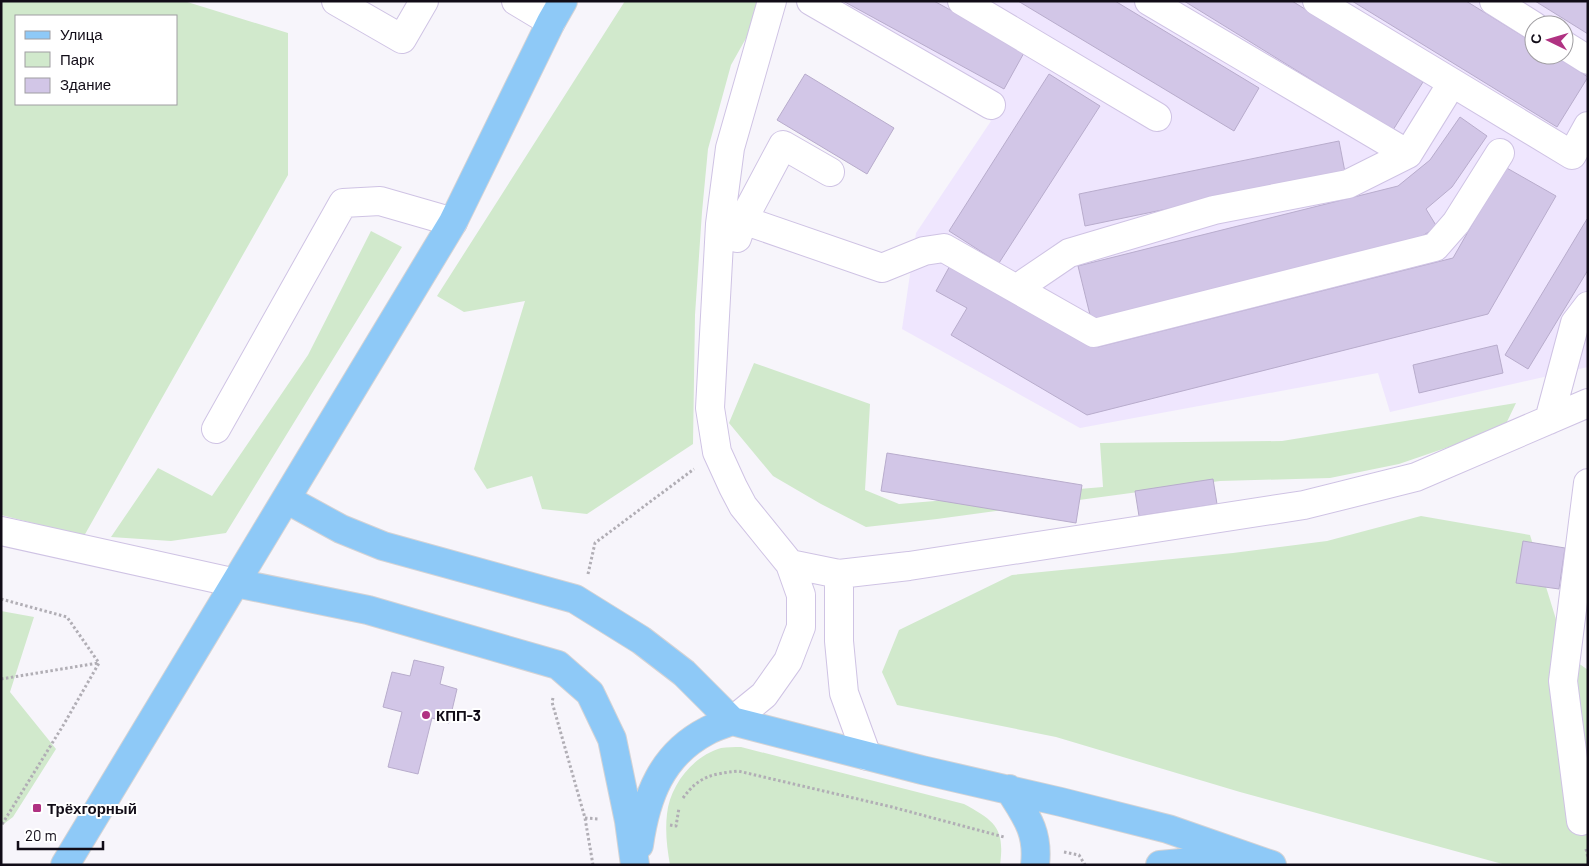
<svg xmlns="http://www.w3.org/2000/svg" width="1589" height="866" font-family="Barlow,sans-serif">
<style>
.built{fill:#efe6fe;fill-rule:evenodd}
.green{fill:#d1e9cc;fill-rule:evenodd}
.building{fill:#d2c6e7;stroke:#b8accc}
.lines{fill:none;stroke-linecap:round;stroke-linejoin:round}
.minor-casing{stroke:#cfc3e4;stroke-width:30}
.major-casing{stroke:#d4d3d5;stroke-width:30}
.path{stroke:#b1aeb5;stroke-width:3;stroke-dasharray:2.5 2.5;stroke-linecap:butt}
.minor{stroke:#fff;stroke-width:28}
.major{stroke:#8ec9f7;stroke-width:28}
.poi-dot{fill:#b03282;stroke:#fff;stroke-width:2}
.labels{text-anchor:middle;dominant-baseline:central;stroke-width:4;stroke-linejoin:round;paint-order:stroke}
.poi-label{font-size:15px;font-weight:bold;fill:#110c17;stroke:#fff;text-anchor:start}
</style>
<rect width="100%" height="100%" fill="#f7f5fb"/>
<path class="built" d="M793,1H1588V367L1390,412L1378,373L1080,428L902,329L916,233L991,121ZM1534,25H1564V55H1534Z"/>
<path class="green" d="M1,1H184L288,33V175L84,536L1,515ZM16,16H176V104H16Z
M625,1H767L731,65L708,149L702,212L695,315L693,444L587,514L542,509L532,476L487,489L474,469L525,301L464,312L437,296Z
M371,231L402,247L226,533L171,541L111,537L158,468L212,496L308,355Z
M754,363L870,404L865,490L899,504L1103,487L1100,443L1282,441L1516,403L1504,428L1399,464L1330,478L1220,481L937,519L866,527L821,504L773,476L729,423Z
M1421,516L1530,535L1567,655L1588,670V865H1506L1240,792L1056,737L897,705L882,672L899,630L1012,575L1233,553L1327,541Z
M1,611L34,617L10,692L56,749L13,817L1,826Z
M741,747L964,804C995,821 1005,828 1000,865H670C667,848 665,831 667,814C670,785 693,756 721,748C727,747 734,747 741,747Z"/>
<path class="building" d="M843,1H934L1025,51L1004,89Z
M1018,1H1115L1259,88L1234,131Z
M1184,1H1292L1423,82L1393,130Z
M1352,1H1466L1534,43V55H1554L1588,77L1557,127Z
M1535,1H1588V34Z
M805,74L894,128L867,174L777,120Z
M1049,74L1100,106L999,263L949,231Z
M1460,117L1487,136L1452,187L1426,209L1437,227L1412,242L1092,323L1078,266L1398,186L1430,160Z
M1339,141L1345,172L1085,226L1079,194Z
M1505,167L1556,196L1488,314L1087,415L951,335L967,308L936,291L952,262L1098,347L1453,258Z
M1587,219L1588,270L1528,369L1505,355Z
M1497,345L1503,373L1419,393L1413,365Z
M887,453L1082,485L1076,523L881,491Z
M1213,479L1217,504L1139,516L1135,491Z
M1523,541L1565,548L1559,589L1516,583Z
M414,660L444,667L440,684L457,689L449,723L432,718L418,774L388,767L402,712L383,707L392,672L410,676Z"/>
<g class="lines">
<g class="minor-casing">
<path id="minor" d="M336,1L402,39L424,1
M516,1L551,22
M811,1L991,105
M962,1L1157,117
M1149,1L1408,154L1452,83
M1317,1L1572,155L1588,126
M1494,1L1534,26
M1564,45L1588,60
M743,220L882,268L924,251L944,248L1094,333L1435,247L1456,223L1500,153
M737,238L743,220L783,145L830,172
M1016,289L1069,253L1214,210L1348,184L1408,154
M1549,420L1575,323L1588,306
M216,429L343,203L380,201L453,222
M1,531L236,583
M790,564L839,574L909,566L1304,505L1416,477L1588,403
M839,574V641L844,693L867,756
M732,721L764,695L788,661L801,627V595L790,564L743,506L733,487L717,452L710,408L720,224L730,148L772,1
M1581,821L1563,681L1588,483"/>
</g>
<g class="major-casing">
<path id="major" d="M286,499L341,529L383,546L575,599L641,640L684,673L732,721L922,770L1061,802L1168,829L1272,865
M236,583L368,610L558,665L590,693L612,739L629,821L635,865
M1009,789C1026,816 1039,832 1035,865
M639,845C646,797 661,755 707,731C714,727 724,724 732,721
M65,865L453,222L551,22L563,1
M1160,865L1192,862L1221,865"/>
</g>
<path class="path" d="M588,574L595,543L694,469
M1,599L67,617L99,663L64,724L1,826
M1,679L98,663
M553,698L552,702L585,818L593,865
M683,798C699,776 712,774 738,771L892,807L1004,837
M585,818L599,819
M670,825L676,826L679,808
M1586,849L1588,858
M1064,852L1079,855L1085,865"/>
<use href="#minor" class="minor"/>
<use href="#major" class="major"/>
</g>
<g class="poi-dot">
<circle cx="426" cy="715" r="5"/>
<rect x="32" y="803" width="10" height="10" rx="2.5"/>
</g>
<g class="labels">
<g class="poi-label">
<text x="436" y="715">КПП-3</text>
<text x="47" y="808">Трёхгорный</text>
</g>
</g>
<rect width="1589" height="866" fill="none" stroke="#110c17" stroke-width="5"/>
<rect x="15" y="15" width="162" height="90" fill="#ffffff" stroke="#a09ea2"/>
<rect x="25" y="31" width="25" height="8" fill="#8ec9f7" stroke="#a09ea2"/>
<text x="60" y="40" font-size="15" fill="#110c17">Улица</text>
<rect x="25" y="52" width="25" height="15" fill="#d1e9cc" stroke="#a09ea2"/>
<text x="60" y="65" font-size="15" fill="#110c17">Парк</text>
<rect x="25" y="78" width="25" height="15" fill="#d2c6e7" stroke="#a09ea2"/>
<text x="60" y="90" font-size="15" fill="#110c17">Здание</text>
<g transform="translate(1549 40) rotate(275)"><circle r="24" fill="#ffffff" stroke="#a09ea2"/>
<path d="M0-4L9 19L0 12L-9 19Z" fill="#b03282"/>
<text y="-8" font-size="14" font-weight="bold" text-anchor="middle" fill="#110c17">С</text>
</g>
<path d="M18 841v8h85v-8" fill="none" stroke="#110c17" stroke-width="2.5"/>
<text x="25" y="841" font-size="15" fill="#110c17" stroke="#ffffff" stroke-width="4" paint-order="stroke">20 m</text>
</svg>
